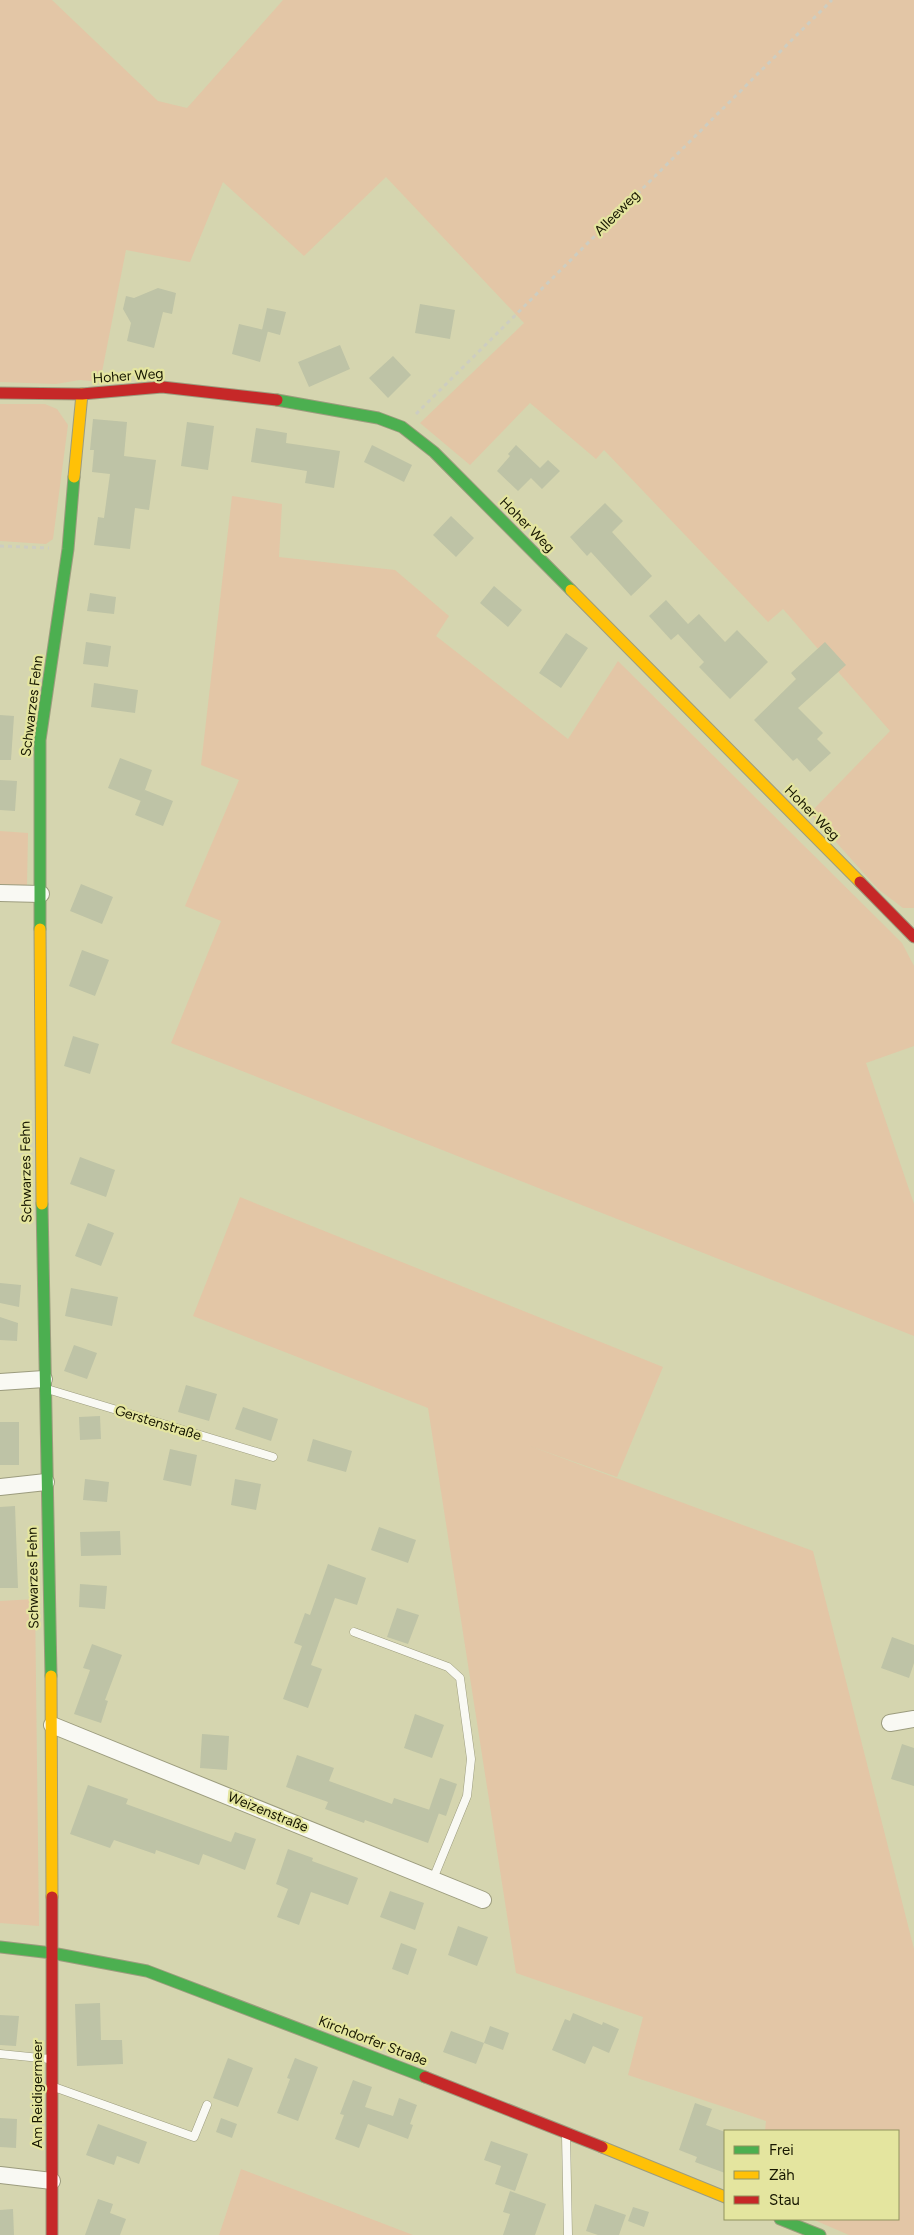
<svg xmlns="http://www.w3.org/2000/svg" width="914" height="2235" font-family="Figtree,sans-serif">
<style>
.green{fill:#e3c6a6}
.building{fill:#bec3a6}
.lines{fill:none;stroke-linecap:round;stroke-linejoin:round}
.lane-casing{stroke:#9c9c7e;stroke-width:9}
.street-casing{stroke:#9c9c7e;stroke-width:18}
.fast-casing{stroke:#9c9c7e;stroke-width:13}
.slow-casing{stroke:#9c9c7e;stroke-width:13}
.jam-casing{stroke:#9c9c7e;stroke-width:13}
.path{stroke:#cdcdc1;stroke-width:3;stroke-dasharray:4 4;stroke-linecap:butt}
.lane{stroke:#f9f9f3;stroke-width:8}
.street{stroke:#f9f9f3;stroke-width:16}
.fast{stroke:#4caf50;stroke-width:11}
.slow{stroke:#ffc107;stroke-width:11}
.jam{stroke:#c62828;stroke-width:11}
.labels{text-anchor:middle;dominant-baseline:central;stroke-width:4.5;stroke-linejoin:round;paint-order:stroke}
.street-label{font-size:14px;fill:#171700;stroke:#e4e59f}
</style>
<rect width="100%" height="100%" fill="#d5d5af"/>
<path class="green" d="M0,0H52L158,101L187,108L283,0H914V908H903L878,889L810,813L890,731L783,609L768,622L604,450L596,459L530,403L470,465L420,423L524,323L386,177L304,256L223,182L190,262L126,250L100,382L80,380L56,384L0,382Z
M0,404H45L57,409L68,425L53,539L46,544L0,541Z
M232,496L282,504L279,557L395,570L449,616L436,636L568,739L618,661L902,943L914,966V1046L866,1063L914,1204V1336L171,1043L221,921L185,906L239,780L201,765Z
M0,831L28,833L27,886L0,885Z
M240,1197L663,1367L617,1477L527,1445L813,1551L914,1949V2235H849L812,2219H898V2131H765L766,2121L628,2075L643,2017L516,1973L428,1408L193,1316Z
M35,1599L39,1926L0,1923V1601Z
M241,2169L413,2235H219Z"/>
<path class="building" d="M158,288L176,293L172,314L163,312L154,348L127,341L131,323L123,309L126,296L134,298Z
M420,304L455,310L450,339L415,333Z
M267,308L286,312L280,335L262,330Z
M239,324L268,331L260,362L232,354Z
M340,345L350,369L309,387L298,362Z
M393,356L411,375L388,398L369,378Z
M93,419L127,422L124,456L156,460L149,510L135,508L130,549L94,545L98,517L104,518L110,474L92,472L94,450H90Z
M187,422L214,426L208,470L181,466Z
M256,428L287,433L286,443L340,451L334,488L305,483L307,471L251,462Z
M372,445L412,465L404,482L364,462Z
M516,445L540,468L548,460L560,471L542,489L531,478L518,491L497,471L510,456L508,454Z
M605,503L623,521L612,532L652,576L631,596L591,552L587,556L570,537Z
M451,516L474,538L456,557L433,535Z
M494,586L522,610L508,627L480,603Z
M90,593L116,597L114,614L87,611Z
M666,600L688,624L699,614L725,642L737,630L768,662L730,699L699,667L704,662L678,634L671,640L649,616Z
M566,633L588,648L561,688L539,673Z
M86,642L111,646L108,667L83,664Z
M825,642L846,665L798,708L823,733L817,739L831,753L810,772L797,758L793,761L754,720L796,679L791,673Z
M94,683L138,690L135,713L91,707Z
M0,715L14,716L11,760H0Z
M120,758L152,770L141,801L108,788Z
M0,780L17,781L15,811L0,810Z
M145,790L173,801L163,826L135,815Z
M81,884L113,897L102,924L70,911Z
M82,950L109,960L95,996L69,986Z
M73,1036L99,1044L90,1074L64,1066Z
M80,1157L115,1170L106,1197L70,1184Z
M88,1223L114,1233L101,1266L75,1256Z
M0,1283L21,1285L19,1307L0,1303Z
M71,1288L118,1297L112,1326L65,1316Z
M0,1317L18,1323L17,1341L0,1340Z
M74,1345L97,1353L87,1379L64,1371Z
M186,1385L217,1394L209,1421L178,1412Z
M243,1407L278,1419L271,1441L235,1429Z
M100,1416L101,1439L80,1440L79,1417Z
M0,1422H19V1465H0Z
M313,1439L352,1451L346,1472L307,1461Z
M170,1449L197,1455L191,1486L163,1480Z
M85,1479L109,1482L107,1502L83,1500Z
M235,1479L261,1484L256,1510L231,1505Z
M15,1506L18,1588H0V1507Z
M379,1527L416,1540L408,1563L371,1550Z
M120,1531L121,1555L81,1556L80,1532Z
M328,1564L366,1578L357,1605L335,1598L311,1665L322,1669L308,1708L283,1699L302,1646L294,1643L305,1613L310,1615Z
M80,1584L107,1586L105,1609L79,1607Z
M397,1608L419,1615L408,1644L387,1637Z
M892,1637L914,1645V1663L909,1678L881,1668Z
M92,1644L122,1655L105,1700L108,1701L101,1723L74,1714L90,1670L83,1668Z
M415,1714L444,1725L432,1758L404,1748Z
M202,1734L229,1736L227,1770L200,1768Z
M902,1744L914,1748V1786L891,1779Z
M297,1755L334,1768L329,1781L392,1804L394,1798L439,1813L428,1843L365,1820L364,1823L325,1809L328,1802L286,1787Z
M440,1778L457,1784L446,1816L429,1810Z
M88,1785L128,1799L126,1804L231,1842L235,1832L256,1839L245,1870L203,1854L199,1865L156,1850L155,1854L114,1840L110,1848L70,1834Z
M288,1849L313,1858L312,1861L358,1878L348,1905L311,1892L299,1925L277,1917L288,1889L276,1884Z
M390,1891L424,1903L415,1930L380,1917Z
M458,1926L488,1937L477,1966L448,1955Z
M401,1943L417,1949L408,1975L392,1969Z
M100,2003L101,2040H122L123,2064L77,2066L75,2004Z
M573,2013L602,2025L603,2022L619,2029L609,2053L593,2046L585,2064L552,2050L565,2019L570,2021Z
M0,2015L19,2016L16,2046L0,2045Z
M490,2026L509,2033L503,2050L484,2043Z
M451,2031L484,2043L476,2064L443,2052Z
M228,2058L253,2068L238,2107L213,2098Z
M295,2058L318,2067L298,2121L277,2113L290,2079L287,2078Z
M353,2080L372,2087L365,2107L393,2116L399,2098L417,2105L410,2124L413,2125L408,2139L368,2124L359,2148L335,2139L344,2115L340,2114Z
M695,2103L712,2109L706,2125L725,2132V2173L695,2162L697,2157L679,2150Z
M0,2118L17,2119L16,2148L0,2147Z
M221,2118L237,2124L232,2138L216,2132Z
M98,2124L147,2142L139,2164L117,2156L114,2165L86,2155Z
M491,2141L528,2154L515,2191L495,2184L501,2166L484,2160Z
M510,2191L546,2204L535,2235H503L510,2214L503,2212Z
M98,2199L113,2204L110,2213L126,2219L120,2235H85Z
M595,2204L626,2215L619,2235H598L586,2231Z
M633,2207L649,2212L644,2227L628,2221Z
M13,2209L14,2235H0V2210Z"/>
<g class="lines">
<g class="lane-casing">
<path id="lane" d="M47,1389L273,1457
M354,1632L448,1667L460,1678L471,1759L467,1796L433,1879
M0,2054L50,2059
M54,2087L194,2137L207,2105
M566,2135L568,2235"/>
</g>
<g class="street-casing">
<path id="street" d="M0,893L41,894
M0,1382L44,1379
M0,1487L46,1482
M890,1723L914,1719
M52,1725L483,1900
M0,2175L52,2181"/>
</g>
<g class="fast-casing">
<path id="fast" d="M277,400L378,418L402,427L434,452L571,590
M40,929V740L68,549L74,477
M42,1204L51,1676
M0,1947L52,1953L147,1971L425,2077
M780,2219L820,2235"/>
</g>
<g class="slow-casing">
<path id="slow" d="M74,477L82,394
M571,590L860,882
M40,929L42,1204
M51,1676L52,1897
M602,2147L725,2197"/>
</g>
<g class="jam-casing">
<path id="jam" d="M0,393L82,394L162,387L277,400
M860,882L914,937
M52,1897V2235
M425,2077L602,2147"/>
</g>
<path class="path" d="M416,414L832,0
M0,546L49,548"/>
<use href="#lane" class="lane"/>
<use href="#street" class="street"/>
<use href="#fast" class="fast"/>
<use href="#slow" class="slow"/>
<use href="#jam" class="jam"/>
</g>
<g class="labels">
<g class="street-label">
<text transform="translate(617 213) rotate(-45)">Alleeweg</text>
<text transform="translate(128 376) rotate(-4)">Hoher Weg</text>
<text transform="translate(527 525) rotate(45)">Hoher Weg</text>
<text transform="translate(32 706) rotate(-83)">Schwarzes Fehn</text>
<text transform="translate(812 813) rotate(45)">Hoher Weg</text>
<text transform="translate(26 1172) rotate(-91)">Schwarzes Fehn</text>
<text transform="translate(158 1423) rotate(17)">Gerstenstraße</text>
<text transform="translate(33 1578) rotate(-91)">Schwarzes Fehn</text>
<text transform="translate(268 1812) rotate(22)">Weizenstraße</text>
<text transform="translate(373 2041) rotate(21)">Kirchdorfer Straße</text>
<text transform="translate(37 2094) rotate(-90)">Am Reidigermeer</text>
</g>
</g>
<rect x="724" y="2130" width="175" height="90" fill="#e4e59f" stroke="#92935f"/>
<rect x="734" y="2146" width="25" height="8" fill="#4caf50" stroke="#92935f"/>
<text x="769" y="2155" font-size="15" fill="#171700">Frei</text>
<rect x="734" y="2171" width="25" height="8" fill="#ffc107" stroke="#92935f"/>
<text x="769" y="2180" font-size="15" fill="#171700">Zäh</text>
<rect x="734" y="2196" width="25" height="8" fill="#c62828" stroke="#92935f"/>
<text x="769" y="2205" font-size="15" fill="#171700">Stau</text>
</svg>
